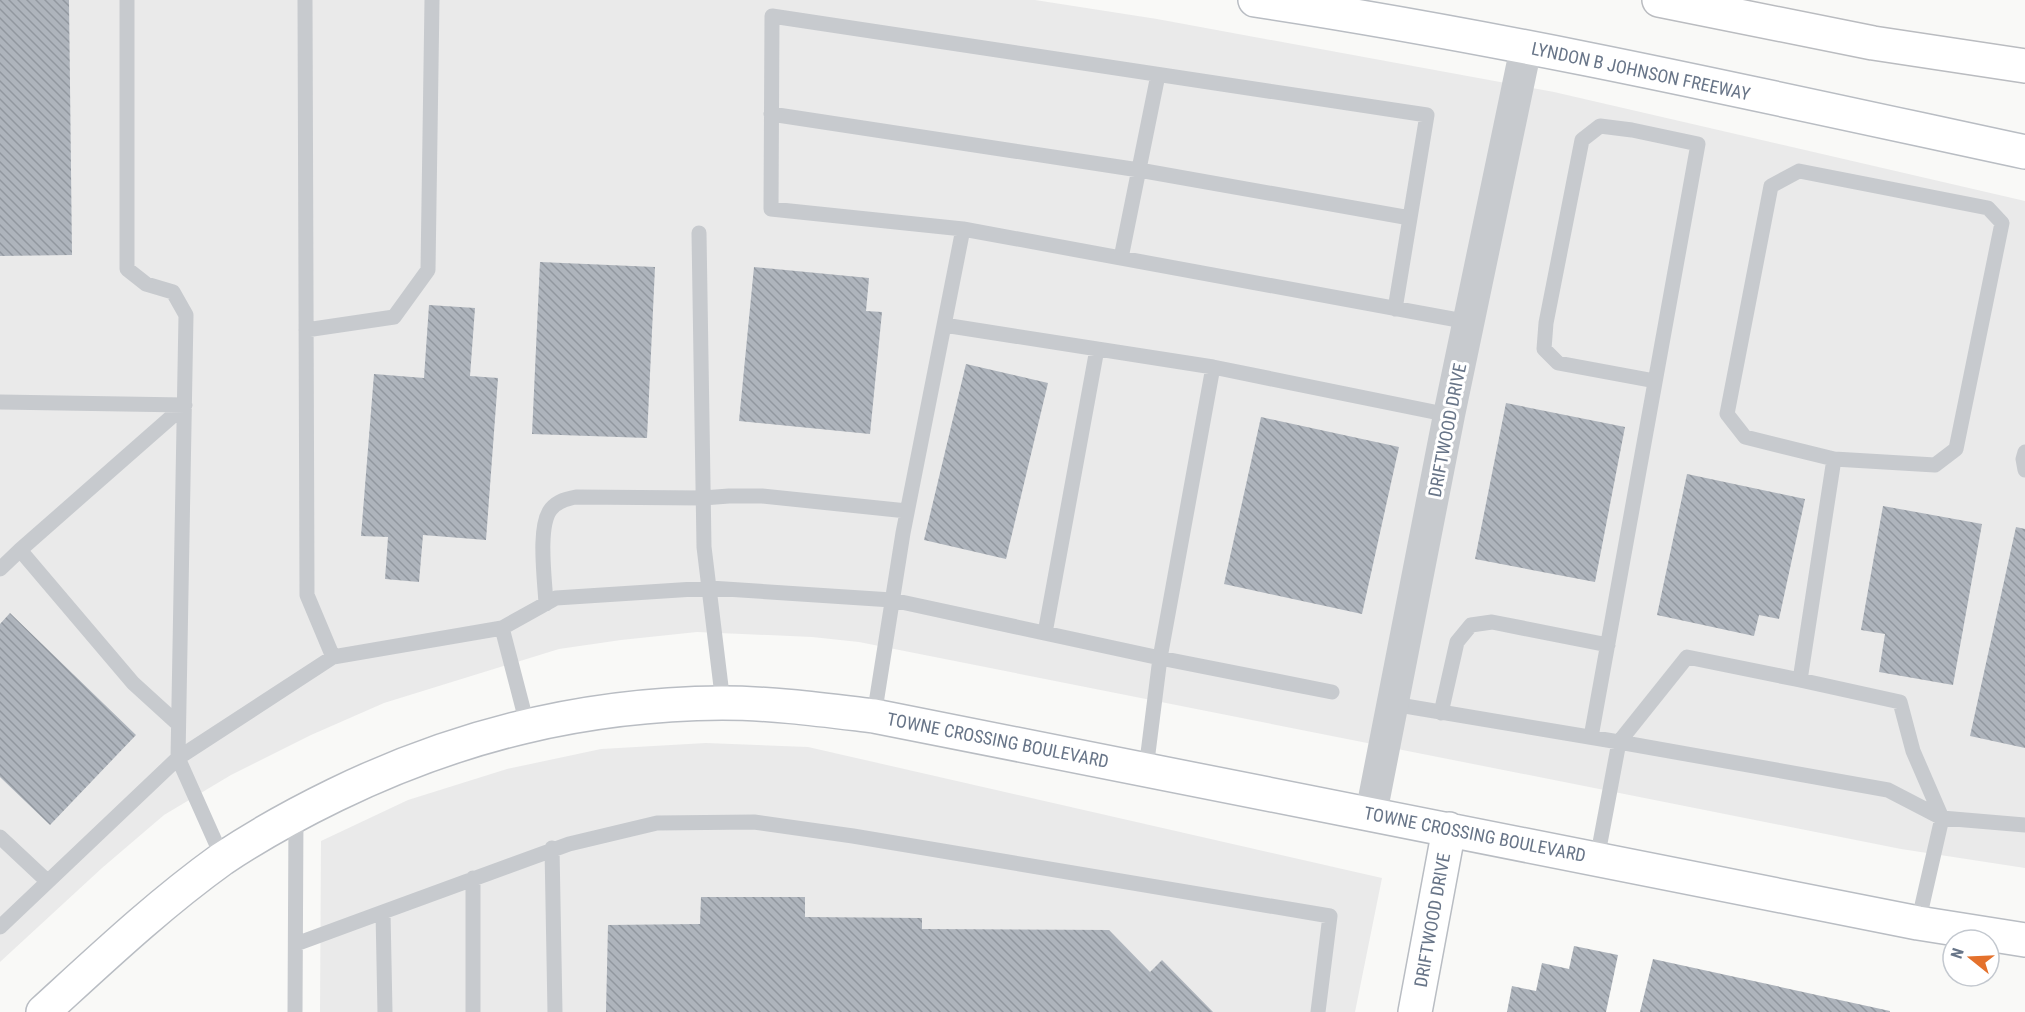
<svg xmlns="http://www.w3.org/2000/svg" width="2025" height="1012" font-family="'Roboto Condensed',sans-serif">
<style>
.built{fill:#eaeaea}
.building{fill:url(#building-back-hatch)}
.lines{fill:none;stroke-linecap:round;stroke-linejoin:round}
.secondary-casing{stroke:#b9bdc3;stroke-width:36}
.highway-casing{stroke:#babcc0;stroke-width:36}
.lane{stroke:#c7cace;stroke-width:15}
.street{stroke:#c7cace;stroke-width:32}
.secondary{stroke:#fff;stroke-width:33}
.highway{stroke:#fff;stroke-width:33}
.labels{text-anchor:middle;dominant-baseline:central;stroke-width:6;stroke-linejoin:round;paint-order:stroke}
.street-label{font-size:18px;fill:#687588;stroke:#fff}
</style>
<defs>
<pattern id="building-back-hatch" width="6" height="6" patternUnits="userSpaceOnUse" patternTransform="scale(1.5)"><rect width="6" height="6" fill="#aeb4bc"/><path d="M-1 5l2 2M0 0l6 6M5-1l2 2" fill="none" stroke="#91979f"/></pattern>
</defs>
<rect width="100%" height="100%" fill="#f9f9f7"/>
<path class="built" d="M0,0H1035L1157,19L1554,92L2025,201V868L1901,849L859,642L812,637L697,632L621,640L559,649L384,703L311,735L231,775L164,815L102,868L0,962Z
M706,743L808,747L1382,878L1355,1012H320L321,841L408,800L507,769L601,749Z"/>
<path class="building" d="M0,0H69L72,255L0,256Z
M540,262L655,267L647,438L532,434Z
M754,267L869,278L866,311L882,312L870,434L739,421Z
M429,305L475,308L470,376L498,378L486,540L423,535L419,582L385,579L388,537L361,536L374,374L424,378Z
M966,364L1048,383L1006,559L924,540Z
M1506,403L1625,427L1595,582L1475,559Z
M1261,417L1399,447L1362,614L1224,584Z
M1687,474L1805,499L1779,619L1759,615L1754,636L1657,615Z
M1883,506L1982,524L1953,685L1879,672L1885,634L1861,630Z
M2016,527L2025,529V748L1970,736Z
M10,613L136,735L50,825L0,777V624Z
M701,897H805V917L922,918V929L1109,930L1150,972L1162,960L1213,1012H606L608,925L700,924Z
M1574,946L1618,955L1606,1012H1507L1512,986L1536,991L1542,963L1569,969Z
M1653,959L1890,1011V1012H1640Z"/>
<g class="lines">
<g class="secondary-casing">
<path id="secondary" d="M1255,0C1514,39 1769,97 2025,152
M43,1012C101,959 158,905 222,859C258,835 296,814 335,795C458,735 584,704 722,703C773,703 824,710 874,716L1918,923L2025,940
M1415,1012L1449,829"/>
</g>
<g class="highway-casing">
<path id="highway" d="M1659,0L1873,43L2025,66"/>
</g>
<path class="lane" d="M305,0L307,595L333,657
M771,114L1139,170L1410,218
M1799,171L1988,208L2002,223L1956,449L1935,465L1834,459L1745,437L1727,414L1771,186Z
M963,229L1469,322
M699,233L704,547L723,703
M1121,258L1158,75
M944,325L1213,367
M306,330L394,317L428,270L432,0
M0,402L185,405
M2025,452L2023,459L2025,470
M1834,459L1800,680L1900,702L1913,751L1942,818
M0,569L20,550
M546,604C545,581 537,526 551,509C558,501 566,499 576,497L703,498L729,496H762L907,511
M502,628L556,598L710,588L892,600L1160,658L1146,769
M1045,633L1097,349
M1332,692L1160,658L1213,367L1449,415
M1393,704L1619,742L1687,657L1800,680
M1441,713L1457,642L1471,625L1492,622L1608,645
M874,716L903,533L963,229L771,209L772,16L1427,115L1395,309
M178,724L133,683L20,550L185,405
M1591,737L1698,144L1632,130L1600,126L1582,140L1546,323L1544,349L1558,363L1655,381
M0,837L47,881
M552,848L555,1012
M223,859L178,758L333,657L502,628L527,724
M1597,859L1619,742L1888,790L1942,818
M1918,923L1942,818L2025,825
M0,927L178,758L186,315L173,292L146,284L127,269V0
M296,944L383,912
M295,1012L296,814
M385,1012L383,912L569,844L657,823L754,822L853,836L1330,916L1318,1012
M473,1012V878"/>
<path class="street" d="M1371,814L1449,415L1526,47"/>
<use href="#secondary" class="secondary"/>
<use href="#highway" class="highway"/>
</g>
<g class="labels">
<g class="street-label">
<text transform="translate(1641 71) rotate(12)">LYNDON B JOHNSON FREEWAY</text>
<text transform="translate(1447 430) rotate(-79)">DRIFTWOOD DRIVE</text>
<text transform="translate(998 740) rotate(11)">TOWNE CROSSING BOULEVARD</text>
<text transform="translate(1475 834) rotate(11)">TOWNE CROSSING BOULEVARD</text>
<text transform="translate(1432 920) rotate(-80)">DRIFTWOOD DRIVE</text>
</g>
</g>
<g transform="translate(1971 958) rotate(288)"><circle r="28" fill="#ffffff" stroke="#c3c8cf" stroke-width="1.5"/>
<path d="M0-4.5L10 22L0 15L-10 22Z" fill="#e4712c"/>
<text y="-9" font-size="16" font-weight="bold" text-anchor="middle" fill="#687588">N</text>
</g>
</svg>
